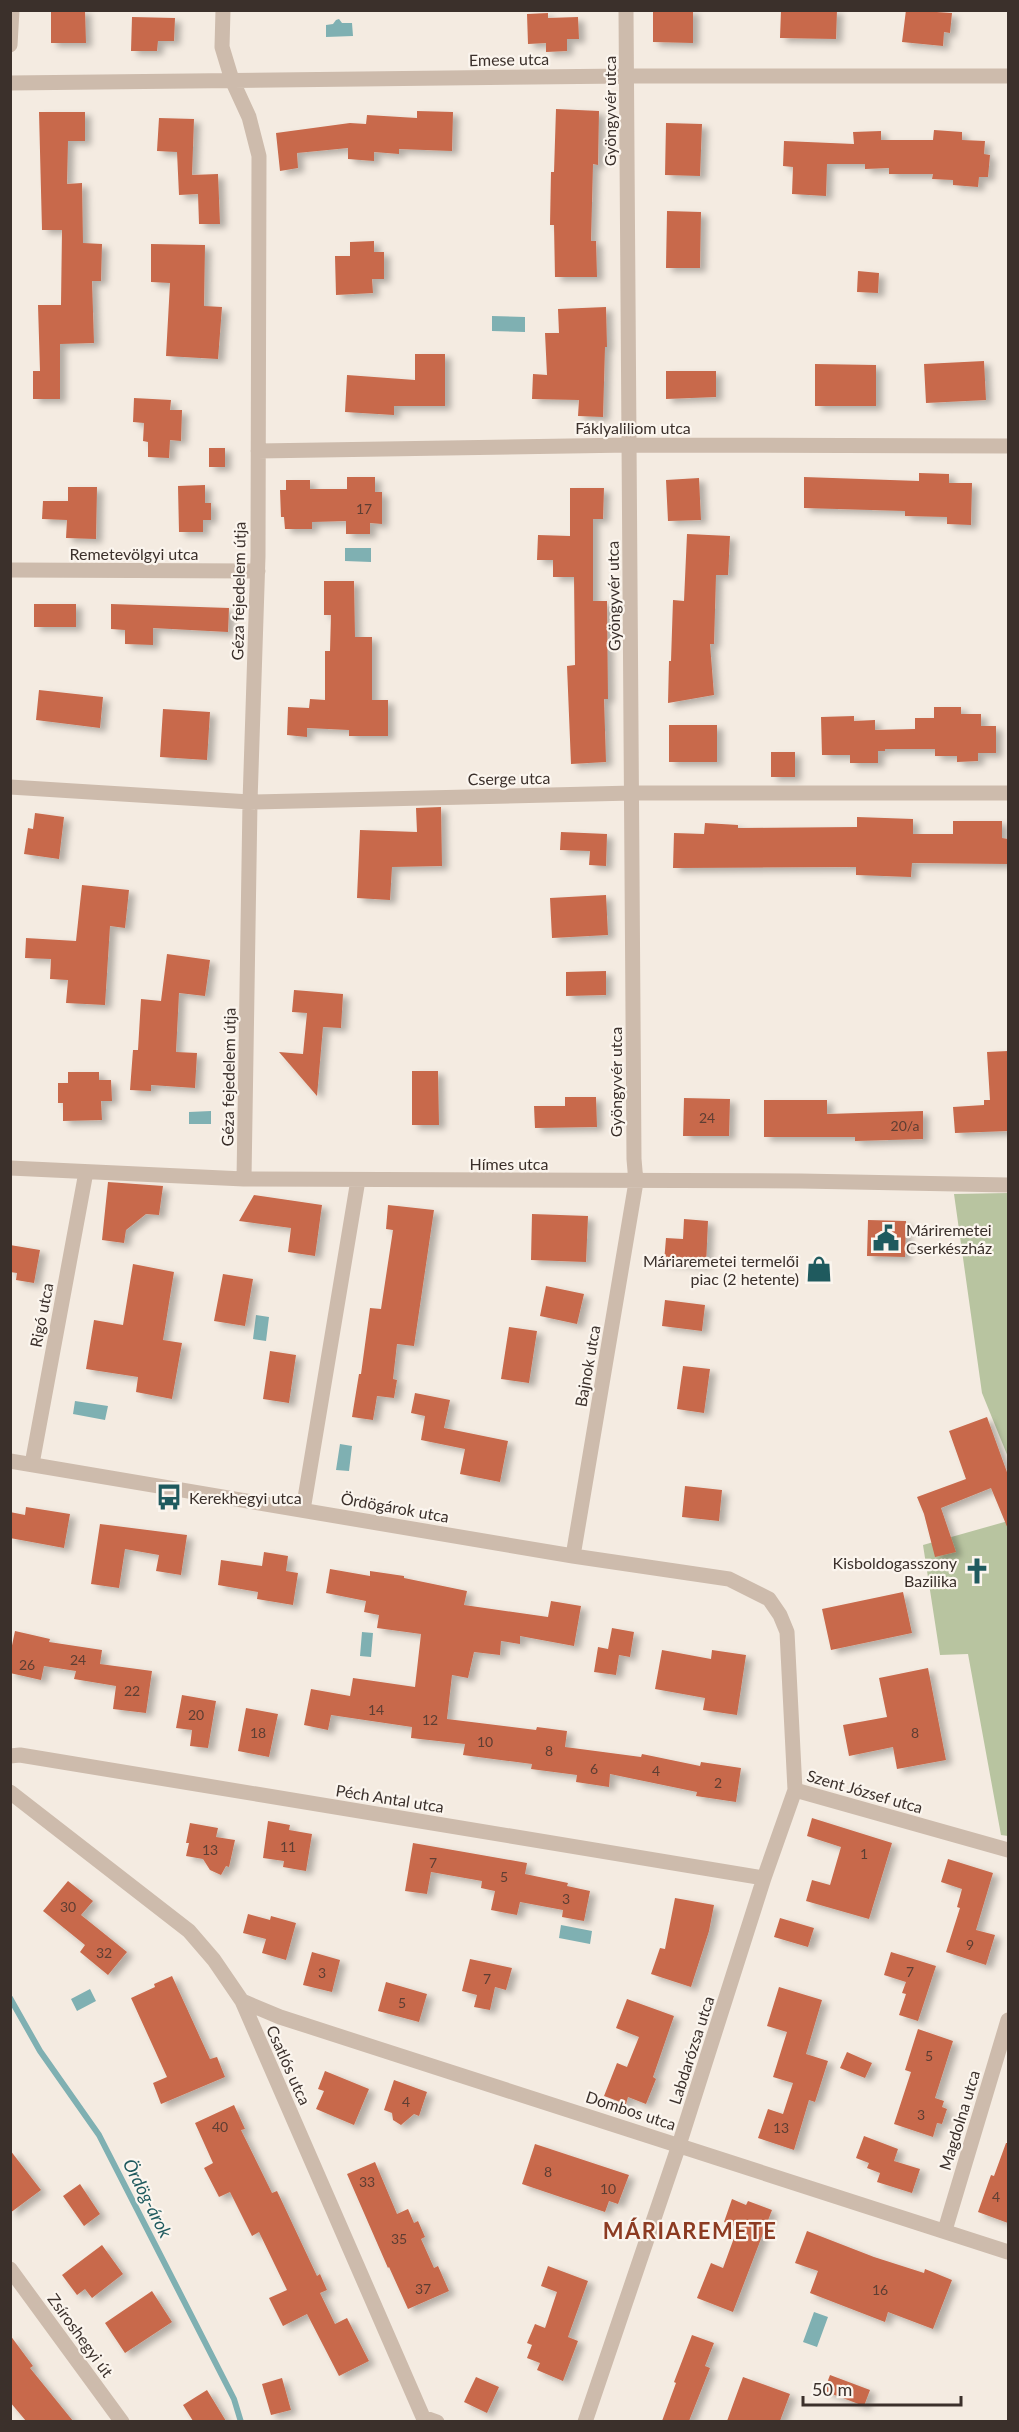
<svg xmlns="http://www.w3.org/2000/svg" width="1019" height="2432" font-family="Lato,sans-serif">
<style>
.green{fill:#b8c4a0}
.water{fill:#7fb0b2}
.lines{fill:none;stroke-linecap:round;stroke-linejoin:round}
.stream{stroke:#7fb0b2;stroke-width:6}
.building{fill:#c8694b;filter:url(#shadow)}
.minor{stroke:#cdbbac;stroke-width:15}
.labels{text-anchor:middle;dominant-baseline:central;stroke-width:4.5;stroke-linejoin:round;paint-order:stroke}
.number-label{font-size:14px;fill:#5e3e33}
.street-label{font-size:16px;fill:#3b302b;stroke:#fbf5ee}
.poi-label{font-size:16px;fill:#3b302b;stroke:#fbf5ee;text-anchor:start}
.water-label{font-size:18px;font-style:italic;fill:#1f5a5e;stroke:#fbf5ee}
.district-label{font-size:22px;font-weight:bold;letter-spacing:1.5px;fill:#8c3b22;stroke:#fbf5ee}
</style>
<defs>
<filter id="shadow"><feDropShadow dx="6" dy="4" stdDeviation="3" flood-color="#0004"/></filter>
</defs>
<rect width="100%" height="100%" fill="#f4ebe1"/>
<path class="green" d="M1008,1193V1457L982,1393L954,1194Z
M1008,1521V1836L1001,1835L968,1654L940,1655L923,1545Z"/>
<path class="water" d="M339,19L342,23H352L353,36L326,37V25L333,24L336,20Z
M492,316L525,317V332L492,331Z
M345,548H371V562L345,561Z
M211,1111V1124H189V1112Z
M256,1315L269,1317L266,1341L253,1339Z
M75,1401L108,1406L105,1420L73,1414Z
M340,1444L352,1446L349,1471L336,1470Z
M362,1632L373,1633L371,1657L360,1656Z
M561,1925L592,1931L590,1944L559,1938Z
M90,1989L96,2001L77,2011L71,1999Z
M814,2312L828,2317L817,2347L803,2342Z"/>
<g class="lines">
<path class="stream" d="M10,1998L40,2051L99,2135L234,2399L241,2422"/>
</g>
<path class="building" d="M51,10H85L86,43H51Z
M653,10H693V43L653,42Z
M781,10H837L836,39L780,38Z
M906,10L952,13L950,33L944,32L943,46L902,42Z
M548,13V18L578,17L579,39H567V51L546,52V43L528,44L527,14Z
M132,17L175,18L174,41H158L157,51H131Z
M556,109L599,111L598,165L593,164L591,241H596L597,277H555L554,225H550L551,172H554Z
M417,111L453,112L452,151L399,149V154L374,152V161L348,159V148L297,153L298,168L280,171L276,133L350,123L366,124L367,115L417,118Z
M39,112H85V141H68L67,184L82,183L83,243L102,244L101,281H92L94,343L60,344V399H33V371H40L38,305H61L62,230H42Z
M159,118L194,119L192,175L218,174L220,224H199L198,194L179,195L177,152L157,151Z
M666,123L702,124L700,176L665,175Z
M934,130L962,132V140L985,141L984,154L990,155L988,177H979L978,187L953,185V180L932,179L933,174H889V168L865,169V164H827L826,196L792,194L793,167L783,166L784,141L854,144L853,132L881,131V140H933Z
M667,211L701,212L700,268H666Z
M374,241V252H384V279H372L373,293L336,295L335,256H350V242Z
M151,244L205,245L204,306L222,307L218,359L166,356L170,283L151,282Z
M858,271L879,273L878,293L857,292Z
M606,307L607,347H605L603,417L578,416L579,400L532,399L533,374L547,375L545,333H559L558,309Z
M415,354H445V406H394V415L345,412L347,375L415,380Z
M984,361L986,400L926,403L924,364Z
M815,364L876,365V406H815Z
M666,371H716V397L666,399Z
M134,398L171,400L170,410H182L181,441L170,440L169,458L148,457V442L143,441L144,423L133,422Z
M209,448H225V467H209Z
M919,473L949,474V483H972L971,525L947,524V517L905,516V511L804,508V477L919,481Z
M347,477H375V492H382V524L370,523V534H346V521L312,522V529H285L284,517H281L280,490H286V480H310V489H347Z
M699,478L701,520L668,521L666,480Z
M205,485V503H211V520H203V532H179L178,486Z
M68,487H97L96,539L66,538L67,520L42,519L43,501H68Z
M570,488H604L603,519H593V601H607L608,699H604L606,762L571,764L567,666L575,665L574,577H553V560H537L538,535L570,536Z
M687,534L730,536L728,575H716L714,644H710L714,695L668,703L669,661H671L673,600L684,601Z
M324,581H354L355,637H372V700H388V736H349V730L307,728V737L287,735L288,707L309,708L310,699L325,700V651H330L331,615H324Z
M34,604H76V627H34Z
M111,604L229,608L228,632L153,628V645L125,644V630L111,629Z
M39,690L103,697L100,728L36,720Z
M934,707H961V714H981V726H996V753H978V761L957,762V756H935V749H885V751H878V763H850V755H822L821,717L854,716V721L875,720V730L915,729V718H934Z
M163,709L210,712L207,760L160,757Z
M669,725H717V762H669Z
M771,752H795V777H771Z
M441,807L442,866L392,867L390,900L357,898L360,830L417,832L416,808Z
M35,813L64,817L59,859L24,854L28,828L33,829Z
M857,817L913,819V834H953V821H1002V838L1008,839V864L912,863L911,877L856,875V867L673,868L674,833L704,834L705,823L738,825V828L857,827Z
M561,832L607,834L606,866L589,865L590,851L560,850Z
M82,885L129,890L125,928L110,926L105,1005L66,1003L68,980L50,979L51,959L25,958L26,938L76,941Z
M606,895L608,935L552,938L550,898Z
M167,954L210,960L205,996L179,993L176,1052L197,1053L195,1088L151,1085V1091L130,1090L133,1050H138L141,999L161,1001Z
M606,971V995L566,996V972Z
M294,990L343,994L341,1028L323,1027L317,1096L279,1052L303,1054L307,1013L292,1012Z
M1008,1051V1131L955,1133L953,1107L984,1105V1100H990L987,1052Z
M412,1071H438L439,1125H412Z
M68,1072H99V1080H111L112,1101H101L102,1120L63,1121V1103H58V1083H68Z
M565,1097H596L597,1127L535,1128L534,1106H565Z
M684,1098L730,1099L729,1136H683Z
M764,1100H827V1114L923,1111V1139L855,1141V1137H764Z
M108,1182L163,1186L159,1215L146,1214L126,1230L124,1243L102,1240Z
M254,1195L322,1205L315,1256L288,1252L291,1228L239,1221Z
M388,1205L434,1210L414,1346L397,1344L393,1379L397,1380L394,1398L377,1396L373,1420L352,1417L359,1374H361L370,1308L381,1309L393,1230L386,1229Z
M532,1214L588,1216L586,1262L531,1260Z
M684,1219L708,1221L706,1265L664,1262L666,1238L683,1239Z
M868,1220L906,1221L905,1257L867,1256Z
M10,1245L40,1250L34,1283L16,1280L17,1273L10,1272Z
M133,1264L174,1272L163,1340L182,1343L172,1399L136,1392L138,1377L86,1369L94,1320L123,1325Z
M223,1274L253,1279L245,1326L214,1321Z
M546,1286L584,1294L577,1324L540,1316Z
M665,1300L705,1305L702,1331L662,1326Z
M509,1327L537,1331L529,1383L501,1379Z
M270,1351L296,1355L289,1403L263,1399Z
M683,1366L710,1369L704,1413L677,1409Z
M415,1393L450,1400L444,1428L508,1441L500,1482L460,1474L465,1449L421,1440L425,1416L411,1413Z
M987,1417L1008,1475V1529L991,1488L941,1508L956,1552L935,1557L924,1514L917,1497L966,1479L949,1431Z
M685,1486L722,1490L719,1521L682,1517Z
M26,1507L70,1514L64,1548L10,1538V1512L25,1515Z
M100,1524L187,1535L181,1575L156,1571L159,1555L125,1549L119,1588L91,1584Z
M264,1552L288,1556L286,1571L298,1573L293,1605L257,1599L258,1592L218,1585L221,1560L262,1566Z
M330,1569L370,1576V1571L404,1576V1578L467,1591L464,1605L548,1617L551,1601L581,1606L574,1646L520,1636V1644L501,1641L500,1655L474,1652L468,1678L452,1675L447,1719L536,1730L537,1727L567,1731L565,1747L641,1757L642,1754L700,1766L701,1762L741,1768L736,1802L696,1796L697,1792L610,1774L609,1787L576,1782L577,1775L531,1769L532,1764L463,1755L465,1744L411,1738L412,1727L331,1715L328,1730L304,1725L311,1689L350,1696L353,1678L415,1687L421,1634L377,1628L379,1615L364,1612L366,1601L326,1593Z
M903,1592L912,1633L831,1650L822,1609Z
M612,1628L634,1632L630,1657L619,1655L616,1675L594,1672L598,1647L608,1649Z
M15,1631L50,1639L49,1642L102,1650L100,1664L152,1671L146,1713L113,1709L116,1686L74,1679L76,1671L44,1666L41,1680L10,1673V1655Z
M662,1650L711,1659L712,1650L746,1655L737,1715L703,1710L705,1698L655,1689Z
M928,1668L946,1760L897,1769L893,1747L849,1756L843,1725L887,1717L879,1678Z
M182,1695L216,1701L208,1748L190,1746L192,1730L176,1728Z
M246,1708L278,1714L269,1757L238,1751Z
M812,1818L892,1843L869,1919L806,1901L812,1880L830,1885L841,1847L807,1836Z
M268,1821L290,1825L289,1830L312,1834L306,1871L283,1867L284,1861L263,1858Z
M190,1823L218,1828L216,1837L235,1840L229,1867L226,1866L221,1875L210,1870L203,1859L186,1856L189,1843H186Z
M413,1843L527,1863L525,1874L568,1883L567,1886L590,1891L584,1921L562,1917L563,1910L520,1902L517,1915L491,1910L495,1891L481,1888L482,1881L431,1872L427,1894L405,1891Z
M948,1859L993,1873L976,1930L995,1935L986,1965L946,1952L960,1908L957,1907L962,1889L941,1882Z
M68,1881L93,1901L81,1915L127,1952L108,1975L80,1952L85,1945L43,1911Z
M675,1898L714,1905L709,1931L691,1987L651,1974L660,1948L665,1949Z
M248,1914L270,1920L271,1916L296,1923L286,1960L262,1953L266,1939L243,1933Z
M780,1918L814,1928L808,1947L774,1937Z
M312,1952L340,1960L332,1992L303,1985Z
M891,1952L936,1966L918,2021L899,2015L906,1994L902,1993L906,1982L884,1975Z
M470,1959L512,1968L506,1990L495,1987L490,2010L474,2007L477,1995L462,1991Z
M172,1976L210,2059L217,2057L225,2077L161,2104L153,2083L167,2077L131,1998L155,1987L154,1984Z
M386,1982L427,1994L419,2022L378,2011Z
M779,1987L822,2000L806,2054L828,2061L815,2102L809,2100L794,2150L758,2138L768,2109L783,2114L793,2083L773,2077L787,2032L767,2026Z
M627,1999L674,2016L653,2077L656,2079L646,2104L628,2097L626,2104L604,2096L617,2063L627,2067L639,2037L616,2028Z
M918,2029L953,2041L935,2098L944,2101L942,2107L947,2109L942,2124L937,2123L933,2137L894,2124L911,2072L905,2070Z
M847,2052L872,2063L865,2078L840,2068Z
M325,2071L369,2089L354,2125L316,2109L324,2091L318,2089Z
M394,2080L427,2092L419,2116L414,2114L401,2125L393,2120L392,2113L384,2110Z
M234,2105L245,2129L241,2130L272,2193L277,2191L317,2276L320,2274L327,2290L320,2293L335,2324L347,2318L369,2361L339,2376L307,2314L283,2326L269,2298L287,2290L259,2232L252,2236L230,2192L219,2197L204,2168L213,2163L195,2123Z
M864,2136L898,2149L894,2161L920,2169L912,2193L877,2182L880,2173L867,2168L869,2163L856,2158Z
M1006,2143H1008V2223L978,2212L991,2175L994,2176Z
M535,2144L629,2175L618,2204L609,2201L605,2212L522,2184Z
M10,2150L41,2190L10,2213Z
M375,2162L397,2214L408,2209L414,2223L418,2221L425,2237L421,2239L434,2268L438,2266L449,2291L408,2309L389,2267L388,2268L347,2174Z
M80,2184L100,2214L84,2226L63,2196Z
M732,2199L746,2205L748,2201L772,2210L733,2312L697,2298L711,2263L723,2268L738,2227L724,2222Z
M807,2231L874,2257L924,2273L925,2269L952,2280L933,2329L888,2312L885,2322L810,2293L818,2271L795,2263Z
M102,2245L123,2274L92,2298L85,2289L77,2295L62,2275Z
M548,2266L588,2281L568,2337L578,2341L563,2381L537,2370L540,2363L527,2358L532,2345L527,2343L535,2324L545,2328L557,2292L541,2286Z
M152,2291L172,2322L125,2353L105,2323Z
M10,2335L33,2366L30,2368L73,2421H26L10,2402Z
M692,2335L714,2343L705,2366L710,2368L689,2421H662L676,2383L674,2382Z
M830,2375L870,2390L864,2406L824,2391Z
M476,2377L499,2387L487,2413L464,2402Z
M743,2377L790,2394L780,2421H727Z
M282,2378L291,2410L271,2415L262,2384Z
M207,2390L226,2421H193L183,2405Z"/>
<g class="lines">
<path class="minor" d="M223,10L222,47L232,80L249,117L259,156L258,556L250,802L244,1179
M10,45L12,10
M10,83L626,76H1008
M258,451L630,445L1008,446
M10,570L258,571
M10,787L250,802L633,793H1008
M10,1168L244,1179L801,1181L1008,1185
M10,1461L573,1556L729,1579L769,1599L780,1615L787,1632L795,1790L764,1878L679,2145L585,2422
M32,1464L86,1172
M303,1510L358,1180
M573,1556L636,1182L634,1159L626,10
M10,1756L20,1755L764,1878
M795,1790L1008,1850
M10,1792L189,1931L214,1960L242,2001L423,2417L437,2422
M242,2001L280,2017L1008,2252
M945,2230L1008,2020
M10,2269L122,2422"/>
</g>
<defs>
<g id="civic-bare" transform="scale(2.07)"><path d="M-.6-6.5H3V-4.5H.6V-3L4-1V1h2V6H-6V1h2V-1L-.6-3ZM-1.2 2.5V6h2.4V2.5Z" fill="#1f5a5e" stroke="#fbf5ee" stroke-width="2.5" paint-order="stroke"/></g>
<g id="shop-bare" transform="scale(2.07)"><path d="M-5-2.5h2.3a2.7 3.5 0 0 1 5.4 0H5L5.5 6h-11ZM-1.5-2.5h3a1.5 2.3 0 0 0-3 0Z" fill="#1f5a5e" stroke="#fbf5ee" stroke-width="2.5" paint-order="stroke"/></g>
<g id="bus-bare" transform="scale(2.07)"><path d="M-5-6H5V4H4V6H2V4H-2V6H-4V4H-5ZM-3.5-4V0h7V-4ZM-3.5 1.2v1.5H-2V1.2ZM2 1.2v1.5H3.5V1.2Z" fill="#1f5a5e" stroke="#fbf5ee" stroke-width="2.5" paint-order="stroke"/></g>
<g id="church-bare" transform="scale(2.07)"><path d="M-1.2-6h2.4v3.5h3.3v2.4h-3.3V6h-2.4V-.1h-3.3v-2.4h3.3Z" fill="#1f5a5e" stroke="#fbf5ee" stroke-width="2.5" paint-order="stroke"/></g>
</defs>
<g fill-rule="evenodd">
<use href="#civic-bare" x="886" y="1238"/>
<use href="#shop-bare" x="819" y="1269"/>
<use href="#bus-bare" x="169" y="1497"/>
<use href="#church-bare" x="977" y="1571"/>
</g>
<g class="labels">
<g class="number-label">
<text x="364" y="508">17</text>
<text x="707" y="1117">24</text>
<text x="905" y="1125">20/a</text>
<text x="78" y="1659">24</text>
<text x="27" y="1664">26</text>
<text x="132" y="1690">22</text>
<text x="376" y="1709">14</text>
<text x="196" y="1714">20</text>
<text x="430" y="1719">12</text>
<text x="258" y="1732">18</text>
<text x="915" y="1732">8</text>
<text x="485" y="1741">10</text>
<text x="549" y="1750">8</text>
<text x="594" y="1768">6</text>
<text x="656" y="1770">4</text>
<text x="718" y="1782">2</text>
<text x="288" y="1846">11</text>
<text x="210" y="1849">13</text>
<text x="864" y="1853">1</text>
<text x="433" y="1862">7</text>
<text x="504" y="1876">5</text>
<text x="566" y="1898">3</text>
<text x="68" y="1906">30</text>
<text x="970" y="1944">9</text>
<text x="104" y="1952">32</text>
<text x="910" y="1971">7</text>
<text x="322" y="1972">3</text>
<text x="487" y="1978">7</text>
<text x="402" y="2002">5</text>
<text x="929" y="2055">5</text>
<text x="406" y="2101">4</text>
<text x="921" y="2114">3</text>
<text x="220" y="2126">40</text>
<text x="781" y="2127">13</text>
<text x="548" y="2171">8</text>
<text x="367" y="2181">33</text>
<text x="608" y="2188">10</text>
<text x="996" y="2196">4</text>
<text x="399" y="2238">35</text>
<text x="423" y="2288">37</text>
<text x="880" y="2289">16</text>
</g>
<g class="street-label">
<text transform="translate(509 59) rotate(-1)">Emese utca</text>
<text transform="translate(609 111) rotate(-90)">Gyöngyvér utca</text>
<text x="633" y="427">Fáklyaliliom utca</text>
<text x="134" y="553">Remetevölgyi utca</text>
<text transform="translate(238 591) rotate(-89)">Géza fejedelem útja</text>
<text transform="translate(613 596) rotate(-91)">Gyöngyvér utca</text>
<text transform="translate(509 778) rotate(-1)">Cserge utca</text>
<text transform="translate(228 1077) rotate(-89)">Géza fejedelem útja</text>
<text transform="translate(615 1082) rotate(-90)">Gyöngyvér utca</text>
<text x="509" y="1163">Hímes utca</text>
<text transform="translate(41 1315) rotate(-79)">Rigó utca</text>
<text transform="translate(587 1366) rotate(-80)">Bajnok utca</text>
<text transform="translate(395 1507) rotate(10)">Ördögárok utca</text>
<text transform="translate(865 1791) rotate(16)">Szent József utca</text>
<text transform="translate(390 1798) rotate(9)">Péch Antal utca</text>
<text transform="translate(691 2050) rotate(-72)">Labdarózsa utca</text>
<text transform="translate(289 2065) rotate(66)">Csatlós utca</text>
<text transform="translate(631 2110) rotate(18)">Dombos utca</text>
<text transform="translate(959 2120) rotate(-73)">Magdolna utca</text>
<text transform="translate(81 2335) rotate(54)">Zsíroshegyi út</text>
</g>
<g class="poi-label">
<text x="906" y="1229">Máriremetei<tspan x="906" dy="18">Cserkészház</tspan></text>
<text x="799" y="1260" text-anchor="end">Máriaremetei termelői<tspan x="799" dy="18">piac (2 hetente)</tspan></text>
<text x="189" y="1497">Kerekhegyi utca</text>
<text x="957" y="1562" text-anchor="end">Kisboldogasszony<tspan x="957" dy="18">Bazilika</tspan></text>
</g>
<g class="water-label">
<text transform="translate(148 2198) rotate(63)">Ördög-árok</text>
</g>
<g class="district-label">
<text x="690" y="2230">MÁRIAREMETE</text>
</g>
</g>
<rect width="1019" height="2432" fill="none" stroke="#3b302b" stroke-width="24"/>
<path d="M803 2396v9h158v-9" fill="none" stroke="#3b302b" stroke-width="3"/>
<text x="812" y="2396" font-size="18" fill="#3b302b" stroke="#fbf5ee" stroke-width="4.5" paint-order="stroke">50 m</text>
</svg>
